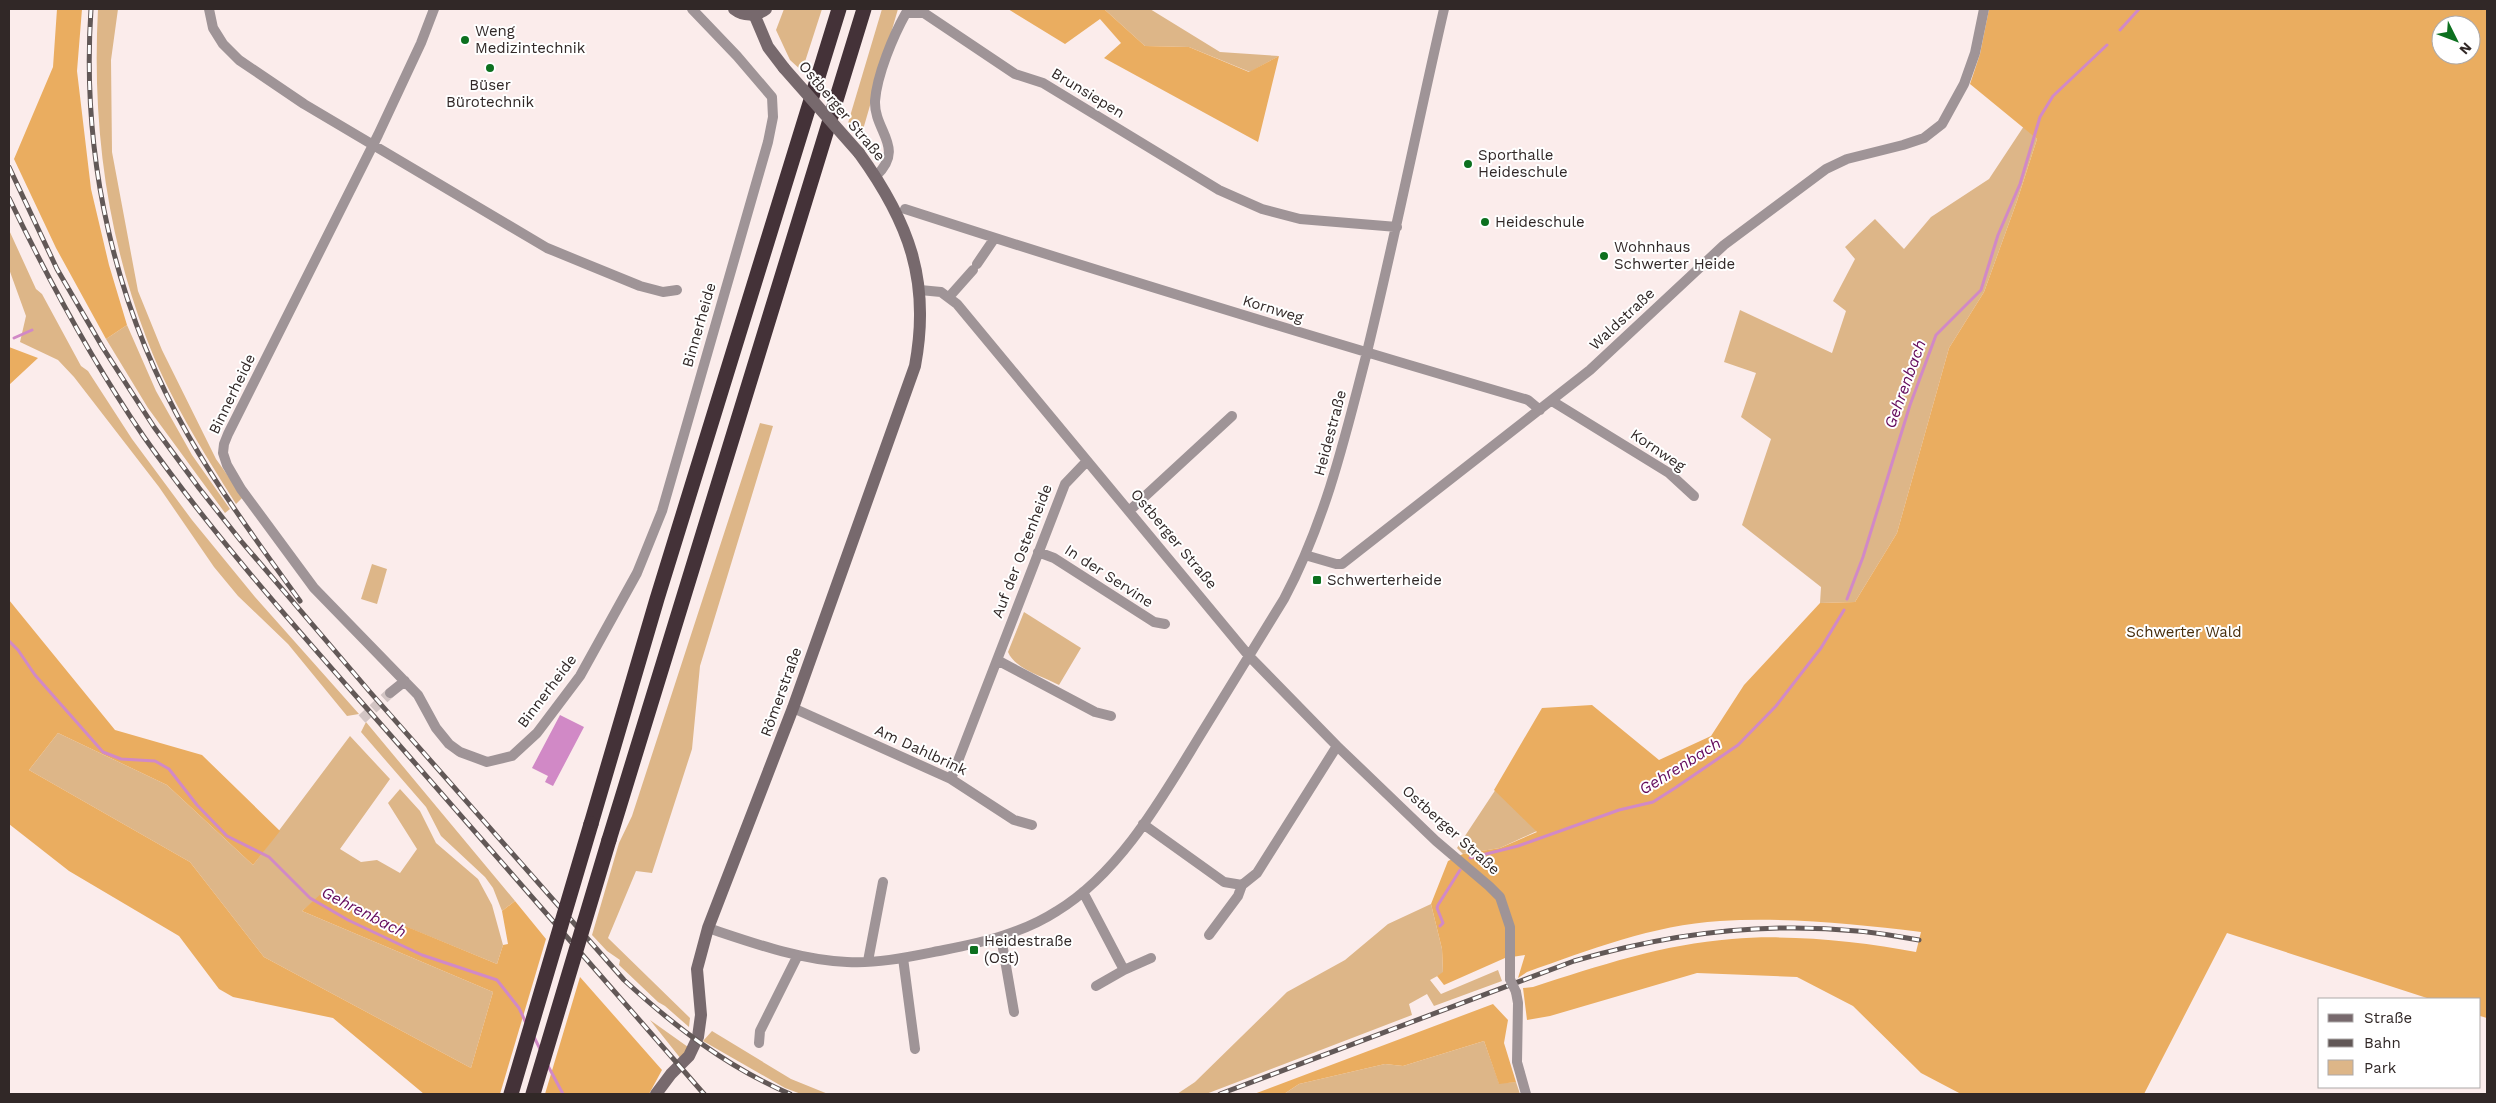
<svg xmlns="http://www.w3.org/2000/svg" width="2496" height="1103" font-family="'Work Sans',sans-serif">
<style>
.green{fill:#ddb688}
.forest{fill:#eaad60;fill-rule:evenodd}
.water{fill:#d189c6}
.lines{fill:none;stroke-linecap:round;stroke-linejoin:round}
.stream{stroke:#d189c6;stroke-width:3}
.street-tunnel{stroke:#d3c5c4;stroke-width:10;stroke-dasharray:10 5;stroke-linecap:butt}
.street{stroke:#9f9497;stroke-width:10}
.secondary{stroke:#77696d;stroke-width:12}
.highway{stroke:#443238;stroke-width:15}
.rail-casing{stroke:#625857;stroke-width:5}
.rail{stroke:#fff;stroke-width:3;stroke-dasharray:9;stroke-linecap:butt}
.street-bridge{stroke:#9f9497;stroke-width:10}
.secondary-bridge{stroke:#77696d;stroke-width:12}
.highway-bridge{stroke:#443238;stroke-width:15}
.poi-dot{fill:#0c701f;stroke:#fff;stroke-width:2}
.labels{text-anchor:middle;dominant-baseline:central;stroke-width:4;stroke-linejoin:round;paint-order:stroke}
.poi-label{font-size:15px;fill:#312827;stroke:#fff;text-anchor:start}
.street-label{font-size:15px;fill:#312827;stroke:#fff}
.park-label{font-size:15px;fill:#472e0c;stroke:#fff}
.water-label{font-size:16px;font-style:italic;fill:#630a5b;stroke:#fff}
</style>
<rect width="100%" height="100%" fill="#fbeceb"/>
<path class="green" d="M98,9H118L111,60L112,152L138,291L162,350L216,459L243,497L236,504C202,450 168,396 146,337C106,232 92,121 98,9Z
M784,9H822L802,71L790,60L776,30Z
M882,9H898L860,140L848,123Z
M1104,9H1150L1220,52L1279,56L1250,72L1189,47L1145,46Z
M2024,126L2037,139L2017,201L1984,292L1949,348L1897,533L1855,602L1820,603L1821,587L1742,525L1771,439L1741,417L1756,373L1724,362L1740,310L1832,353L1846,311L1833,301L1855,259L1845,247L1875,219L1904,249L1931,217L1989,179Z
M9,230L36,289L42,294L81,366L88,371L132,439L192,520L255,597L359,714L347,716L288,644L238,596L214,567L159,487L74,377L58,360L20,342L26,316L9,269Z
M127,325L156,391L192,455L230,509L225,513L148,408L106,339Z
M760,423L773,426L700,666L692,749L652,873L636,871L608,938L690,1018L689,1027L665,1006L658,1002L619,965L620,960L607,951L592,935L619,843L632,816Z
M372,564L387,569L377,604L361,599Z
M1024,612L1081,648L1059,685C1044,677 1015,669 1008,652Z
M366,722L515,901L502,911L493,888L485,877L441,836L426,807L361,732Z
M58,733L167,785L253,865L350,736L390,779L340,849L361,862L377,860L400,873L417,849L388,803L400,789L420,811L436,843L478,879L492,905L503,945L497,964L324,893L302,911L493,992L471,1068L264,957L190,862L29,770Z
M1496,789L1537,831L1500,848L1463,854L1457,848Z
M1431,904L1442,949L1443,973L1430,980L1441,994L1498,970L1502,981L1434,1006L1427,994L1409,1004L1412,1015L1206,1094H1177L1195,1082L1287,992L1345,960L1388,924Z
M650,1020L688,1047L681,1059Z
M712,1031L791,1079L828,1094H801L785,1088L703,1041Z
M1484,1041L1499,1083L1516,1082L1520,1094H1284L1299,1084L1385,1064L1403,1066Z"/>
<path class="forest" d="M57,9H82L77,71L91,189L109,265L127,325L106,339L56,248L14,159L53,67Z
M1008,9H1104L1145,46L1189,47L1249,72L1279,56L1258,142L1104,58L1121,43L1100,19L1065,44Z
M1989,9H2487V1018L2480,1016V999H2430L2227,933L2144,1094H1961L1921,1073L1853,1006L1797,977L1697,973L1550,1016L1527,1020L1523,988L1533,987C1598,966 1664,944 1732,939C1787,934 1861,941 1916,952L1921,932C1854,924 1787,917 1720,921C1653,925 1589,950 1527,972L1518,978L1525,955L1505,958L1444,985L1437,976L1443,972L1442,949L1431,904L1448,861L1463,854L1500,848L1537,832L1494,790L1542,708L1592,705L1659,760L1711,736L1744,685L1820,603L1855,602L1897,533L1949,348L1984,292L2017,201L2037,139L1970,84L1980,54ZM2441,25H2471V55H2441Z
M9,347L38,358L9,385Z
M9,600L115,730L202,755L280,831L253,865L167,785L58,733L29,770L190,862L264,957L471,1068L493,992L302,911L323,892L497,964L503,945L508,944L502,911L515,901L546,939L500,1094H424L333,1018L233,997L219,989L179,936L69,871L9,824Z
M580,977L662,1070L649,1094H545Z
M1493,1004L1508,1020L1504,1043L1516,1082L1499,1084L1484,1041L1403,1066L1385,1064L1299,1084L1284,1094H1254Z"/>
<path class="water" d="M560,715L584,727L553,786L545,782L548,776L532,768Z"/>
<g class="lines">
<path class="stream" d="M2120,30L2139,9
M14,338L32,330
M1847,599L1863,557L1910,405L1936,335L1981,290L1998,235L2020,184L2040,117L2053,96L2107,45
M9,641L18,650L35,675L103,752L121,759L155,761L169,769L197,805L227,836L269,857L310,898L348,920L422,955L497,980L519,1008L526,1023
M1470,858L1518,846L1619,810L1653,802L1675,788L1738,745L1776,706L1821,648L1844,610
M1440,926L1443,923L1437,908L1438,905L1460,870
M534,1037L541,1051
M547,1064L563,1094"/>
<path class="street-tunnel" d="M362,719L390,693"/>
<path class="street" d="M209,9L213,28L223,44L239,60L304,104L547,248L640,286L663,292L677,290
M434,9L421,43L378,135L228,434L224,444L223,453L227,465L241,489L314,588L418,695L436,728L449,744L460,752L487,762L512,756L537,733L580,676L637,573L662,511L768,142L773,117L772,97L737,56L692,9
M876,176C906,147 874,132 875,101C877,75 893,36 906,13H924L1015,74L1043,83L1219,190L1262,209L1300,219L1397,227
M905,209C1112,276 1320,339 1528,400L1540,410
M977,264L994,239
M920,290L941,292L957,304L1249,656L1337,746L1436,841L1489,886L1500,897L1510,927V979
M949,297L973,270
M1552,401L1669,473L1694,496
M1129,511L1232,416
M1038,552L1054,558L1154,622L1165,624
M1305,555L1336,564H1342L1590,370L1724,245L1826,169L1847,159L1903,145L1924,138L1942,124L1964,84L1975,53L1984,9
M997,660L1095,712L1111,716
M390,693L405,681
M793,708L951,779L1014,820L1032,825
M951,779L1065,484L1087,461
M1143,824L1224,882L1242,885L1257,873L1337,746
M1083,892L1124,970L1151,958
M708,928C753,943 800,960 847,962C879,964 913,956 944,950C984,942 1023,933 1057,911C1121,872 1163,796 1201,734C1229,689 1256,644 1284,599C1324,524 1344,442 1365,360C1394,243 1417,126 1444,9
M1209,935L1238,896L1242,885
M1001,937L1014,1012
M903,958L915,1049
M868,961L883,882
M1096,986L1124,970
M1516,992L1518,1003L1517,1062L1526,1094
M759,1043L760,1031L798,955"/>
<path class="secondary" d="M734,9C743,16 756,17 766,9
M754,14L768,47L784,68
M656,1094L671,1074L689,1056L698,1037L701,1015L697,969L708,928L793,708L915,366C931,281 909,222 859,153"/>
<path class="highway" d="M591,824L657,599L839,9
M609,840L864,9"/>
<g class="rail-casing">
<path id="rail" d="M91,9C81,157 114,305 188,435C221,493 261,547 300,601
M9,167L57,269L103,348L154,427L199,488L241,541L370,692L624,980C674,1026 727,1067 790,1094
M9,198C49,281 92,361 144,437C223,549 317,651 407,754C506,867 605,981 704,1094
M1220,1094L1574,961C1687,928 1802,917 1919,940"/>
</g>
<use href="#rail" class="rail"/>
<path class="street-bridge" d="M1510,979L1516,992"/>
<path class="secondary-bridge" d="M784,68L859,153"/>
<path class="highway-bridge" d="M511,1094L591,824
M533,1094L609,840"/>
</g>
<g class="poi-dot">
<circle cx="465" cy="40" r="5"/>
<circle cx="490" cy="68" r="5"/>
<circle cx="1468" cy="164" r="5"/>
<circle cx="1485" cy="222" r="5"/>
<circle cx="1604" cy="256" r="5"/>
<rect x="1312" y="575" width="10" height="10" rx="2.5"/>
<rect x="969" y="945" width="10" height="10" rx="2.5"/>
</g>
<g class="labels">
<g class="poi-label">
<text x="475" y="31">Weng<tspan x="475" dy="17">Medizintechnik</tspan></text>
<text x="490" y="85" text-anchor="middle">Büser<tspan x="490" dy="17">Bürotechnik</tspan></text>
<text x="1478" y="155">Sporthalle<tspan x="1478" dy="17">Heideschule</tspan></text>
<text x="1495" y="222">Heideschule</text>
<text x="1614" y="247">Wohnhaus<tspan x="1614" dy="17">Schwerter Heide</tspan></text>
<text x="1327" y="580">Schwerterheide</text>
<text x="984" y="941">Heidestraße<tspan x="984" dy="17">(Ost)</tspan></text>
</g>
<g class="street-label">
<text transform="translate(1088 93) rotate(31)">Brunsiepen</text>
<text transform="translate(842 111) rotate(50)">Ostberger Straße</text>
<text transform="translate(1273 309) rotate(17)">Kornweg</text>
<text transform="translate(1622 319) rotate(-43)">Waldstraße</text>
<text transform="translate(699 325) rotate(-74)">Binnerheide</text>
<text transform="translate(232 394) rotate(-64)">Binnerheide</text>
<text transform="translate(1330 433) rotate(-75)">Heidestraße</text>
<text transform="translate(1658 450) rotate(34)">Kornweg</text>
<text transform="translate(1174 539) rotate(50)">Ostberger Straße</text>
<text transform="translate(1022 551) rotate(-69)">Auf der Ostenheide</text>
<text transform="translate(1109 576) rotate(33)">In der Servine</text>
<text transform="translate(547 691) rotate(-53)">Binnerheide</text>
<text transform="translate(781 692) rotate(-70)">Römerstraße</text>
<text transform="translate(921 750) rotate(25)">Am Dahlbrink</text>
<text transform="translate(1451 830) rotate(42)">Ostberger Straße</text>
</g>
<g class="park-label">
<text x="2184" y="632">Schwerter Wald</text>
</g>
<g class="water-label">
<text transform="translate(1905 384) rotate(-70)">Gehrenbach</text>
<text transform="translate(1680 766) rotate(-32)">Gehrenbach</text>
<text transform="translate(364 912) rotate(27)">Gehrenbach</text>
</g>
</g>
<rect width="2496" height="1103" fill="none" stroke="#312827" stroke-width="20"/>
<rect x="2318" y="998" width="162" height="90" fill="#ffffff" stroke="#ada9a9"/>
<rect x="2328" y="1014" width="25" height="8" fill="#77696d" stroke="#ada9a9"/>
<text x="2364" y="1023" font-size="15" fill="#312827">Straße</text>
<rect x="2328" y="1039" width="25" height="8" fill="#625857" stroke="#ada9a9"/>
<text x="2364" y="1048" font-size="15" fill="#312827">Bahn</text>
<rect x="2328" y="1060" width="25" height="15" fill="#ddb688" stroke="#ada9a9"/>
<text x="2364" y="1073" font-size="15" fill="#312827">Park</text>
<g transform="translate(2456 40) rotate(132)"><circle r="24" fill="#ffffff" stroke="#ada9a9"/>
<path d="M0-4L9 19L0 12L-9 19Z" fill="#0c701f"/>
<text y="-8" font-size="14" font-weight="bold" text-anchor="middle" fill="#312827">N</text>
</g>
</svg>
